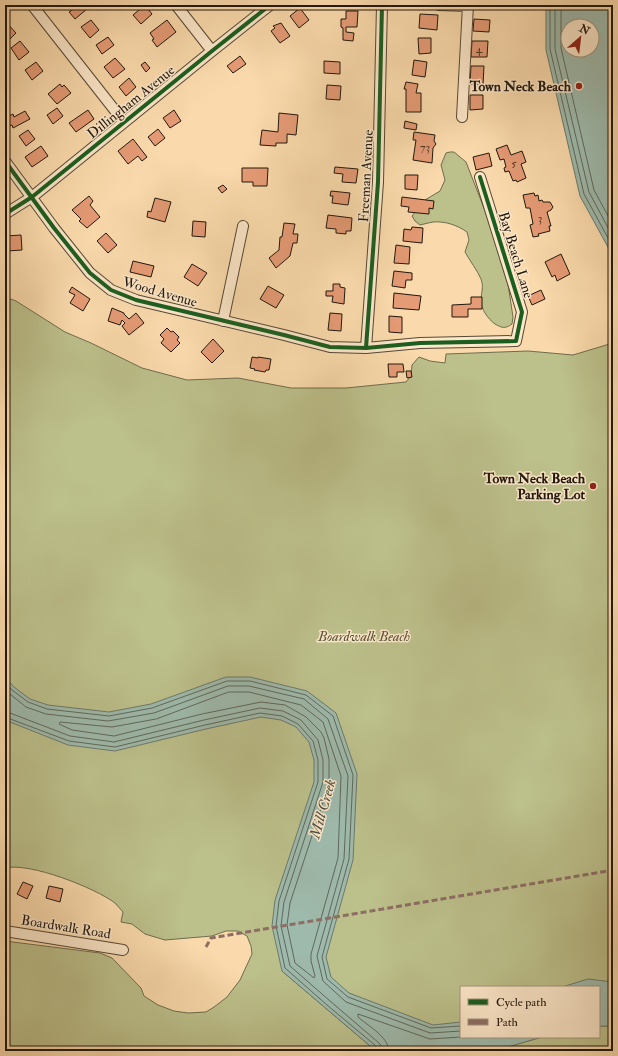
<svg xmlns="http://www.w3.org/2000/svg" width="618" height="1056" font-family="'IM FELL Double Pica',serif">
<style>
.green{fill:#bcc08b;stroke:#6e6c4c}
.water{fill:#9ebaac;stroke:#6c796c;fill-rule:evenodd}
.lines{fill:none;stroke-linecap:round;stroke-linejoin:round}
.shore{stroke:#5f685c;stroke-width:1}
.building{fill:#e59b75;stroke:#20170d}
.minor-casing{stroke:#564835;stroke-width:12}
.minor{stroke:#fce7c9;stroke-width:10}
.quiet{stroke:#8d6e63;stroke-width:3;stroke-dasharray:6 3;stroke-linecap:butt}
.cycleway-casing{stroke:#fce7c9;stroke-width:6}
.cycleway{stroke:#1b5e20;stroke-width:4}
.poi-dot{fill:#8f2418;stroke:#fce7c9;stroke-width:1.5}
.labels{text-anchor:middle;dominant-baseline:central;stroke-width:3;stroke-linejoin:round;paint-order:stroke}
.number-label{font-size:12px;fill:#513827}
.poi-label{font-size:14px;font-weight:bold;fill:#20170d;stroke:#fce7c9;text-anchor:end}
.street-label{font-size:14px;fill:#20170d;stroke:#fce7c9}
.park-label{font-size:14px;font-style:italic;fill:#575239;stroke:#fce7c9}
.water-label{font-size:15px;font-style:italic;fill:#4c5045;stroke:#fce7c9}
</style>
<rect width="100%" height="100%" fill="#fadaac"/>
<filter id="stains"><feTurbulence type="fractalNoise" baseFrequency=".005" numOctaves="4"/><feColorMatrix values="0 0 0 0 .2 0 0 0 0 .09 0 0 0 0 .02 0 0 0 .5 -.17"/></filter>
<radialGradient id="worn" r=".72"><stop offset=".6" stop-color="#630" stop-opacity="0"/><stop offset="1" stop-color="#630" stop-opacity=".3"/></radialGradient>
<path class="green" d="M450,152H454L466,162L494,234L508,284L513,317L512,324C505,329 502,328 495,324C488,319 481,309 481,301C481,293 484,287 481,279C477,270 470,261 465,252L469,240L467,232C457,225 445,221 433,222C428,223 424,224 420,225L415,221L412,216L425,200L440,191L445,180L441,165L446,153Z
M5,297L16,301L65,332L91,343L142,368L187,380L238,378L291,388H346L406,382L411,376L412,365L419,357L430,361L445,363L446,354L528,351L573,355L613,343V1000L599,987H461V1037L458,1042L282,971L376,1051H5V941L100,953L112,958L141,988L144,996L158,1005L174,1011L188,1013L206,1012L214,1007L227,997L240,980L252,954L251,946L247,936L238,931H226L212,936L165,940L145,934L132,924L121,922L123,912C120,909 118,906 115,903C95,888 30,862 5,868Z
M599,1026H613V1051H494L542,1037H599Z"/>
<path class="water" d="M546,5H613V252L609,249L580,196L546,50ZM568,26H592V50H568Z
M5,677L14,687L30,699L48,705L109,712L151,704L226,677H250L307,691L336,713L357,774L353,860L326,957L331,977L349,993L433,1025L461,1022V1037H542L494,1051H376L282,971L272,926L275,900L314,782V760L309,742L296,727L281,720L261,717L206,729L115,751L68,745L5,720Z
M588,979L613,982V1026H599V987H562Z"/>
<g class="lines">
<path class="shore" d="M550,5V49L584,194L613,247
M555,5V49L589,192L613,237
M561,5V48L594,190L613,225
M5,683L12,690L28,702L47,709L109,716L152,708L227,681H250L306,695L333,716L353,775L349,859L322,957L327,979L348,997L431,1028L461,1026
M5,690L26,707L46,714L108,721L154,713L228,686H249L304,699L328,719L348,776L344,859L317,956L323,981L346,1002L430,1033L461,1031
M229,692H249L301,705L323,722L341,776L338,858L311,954V961L315,976L314,978L295,963L287,925L290,903L329,784V759L324,738L321,732L306,717L285,705L261,702L202,714L114,736L72,730L59,724L60,722L112,727L156,719Z
M5,712L10,713L70,736L114,742L204,720L260,708L283,711L301,720L318,740L323,760V782L284,902L281,926L290,966L330,1001L379,1043L382,1047L383,1051
M5,717L69,741L115,747L205,725L260,713L282,716L298,724L313,741L318,760V782L279,901L276,926L285,968L327,1005L376,1046L378,1051
M389,1051C388,1036 368,1026 358,1017V1014L430,1039L461,1037"/>
</g>
<path class="building" d="M68,5H84L87,9L75,19L69,12L71,11V9Z
M145,5L152,14L141,24L133,15Z
M300,8L309,20L299,28L290,16Z
M346,11H358L357,27H346V32L354,33L353,41L343,40V28L341,27V19H346Z
M420,14L438,15L437,30L419,28Z
M474,19L490,20L489,32L473,31Z
M91,20L99,30L90,38L81,27Z
M167,20L176,32L157,47L152,40L154,39L150,33Z
M6,22L16,33L6,43L5,23Z
M281,23L290,36L280,43L271,31L275,28L273,26Z
M108,37L114,45L102,54L96,45Z
M418,38H431V53L419,54Z
M20,41L29,52L19,60L11,48Z
M472,41H488L487,57H471Z
M240,56L246,64L233,73L227,66Z
M115,58L125,69L113,78L104,67Z
M414,60L427,62L425,77L412,75Z
M324,61L340,62V74L324,73Z
M36,62L43,71L32,80L25,70Z
M145,62L150,68L146,72L141,65Z
M471,66H484L483,85L470,84Z
M129,78L136,87L126,96L119,87Z
M406,82L418,84L416,93H421V112H406V89H404Z
M60,84L62,87L64,85L71,93L57,104L48,94Z
M327,85L341,86L340,100L326,99Z
M470,95H483V109L470,110Z
M57,108L63,116L53,124L47,115Z
M88,110L94,119L76,132L69,123Z
M174,110L181,121L170,128L163,118Z
M25,111L30,119L13,128L12,125L9,126L5,118L13,114L14,117Z
M279,113L298,115L296,135L287,134V143H276V146L260,145L262,130L278,132Z
M405,121L417,124L416,130L404,128Z
M158,129L165,138L155,146L148,137Z
M28,130L35,139L26,146L19,136Z
M414,132L435,135L434,141L436,144L433,148L432,163L413,160L416,140H413Z
M133,139L147,157L142,161L138,156L128,164L118,151Z
M507,145L511,155L522,151L526,162L521,164L526,178L517,182L516,180L513,181L509,171L505,172L504,168L506,167L504,159L500,160L496,149Z
M41,146L48,156L32,167L25,157Z
M489,153L492,166L476,170L473,157Z
M335,167L358,169L356,183L342,182L343,174L334,173Z
M242,168H268L267,186H253V182H242Z
M405,175H418L417,190L405,189Z
M223,185L227,189L222,193L218,188Z
M331,191L350,193L348,205L332,203L333,196H330Z
M534,193L535,196L538,195L539,201L542,200L543,202H550L553,207L551,210L547,212L551,226H549L550,231L538,234L539,236L533,237L530,225L533,224L530,208H526L523,195Z
M89,196L93,201L90,205L100,217L87,228L79,221L81,219L72,210Z
M402,197L434,201L433,209L429,208V214L408,212L409,207L401,206Z
M155,198L171,202L165,222L147,217L148,211L151,212Z
M328,215L352,218L351,231H346V234L336,233V229L326,228Z
M193,221L206,222L205,237L192,236Z
M284,223L295,224L293,234H298L297,243H293L290,256L276,268L269,258L279,250L280,237H282Z
M412,227L423,228L422,243L403,241L404,229L411,230Z
M106,233L117,245L108,253L97,241Z
M21,235L22,250L7,251L6,236Z
M396,245L410,247L409,264L394,263Z
M561,254L570,274L557,281L555,275L552,277L545,262Z
M133,261L154,266L151,277L130,272Z
M192,264L207,273L198,286L184,277Z
M394,271L412,273V280H406L405,288L392,286Z
M333,284H340V287L345,288L344,304L332,302L333,296H326V291H333Z
M268,286L284,295L276,308L260,299Z
M72,287L90,299L83,311L70,303L75,295L69,292Z
M541,290L545,299L532,305L528,296Z
M394,293L421,296L419,310L393,308Z
M471,297H482V309H468V317H452V305L471,304Z
M112,308L124,313V314L129,319L136,313L144,323L129,335L122,326L125,323L122,320L120,325L108,321Z
M330,313L342,314L341,331L328,330Z
M389,316L402,317V333L389,332Z
M167,328L171,332L173,331L179,337L177,340L180,343L171,352L161,343L164,339L160,335Z
M213,339L224,351L212,363L201,352Z
M252,357L258,358V357L271,359L269,370H266L265,372L254,370L255,369L250,368Z
M388,364H403L404,372H397V377H389Z
M406,371H411L412,377L407,378Z
M23,882L33,886L27,899L17,894Z
M49,886L63,889L60,902L46,898Z"/>
<g class="lines">
<g class="minor-casing">
<path id="minor" d="M32,5L124,122
M176,5L212,51
M439,5L468,6
M462,117L468,5
M5,161L54,228L90,273L111,290L136,300L284,335L330,347L366,348L420,343L516,341L522,312L480,177
M5,214L32,197L212,51L270,5
M223,321L243,226
M366,348L378,182L382,5
M5,931L123,950"/>
</g>
<use href="#minor" class="minor"/>
<path class="quiet" d="M206,947L211,938L613,870"/>
<g class="cycleway-casing">
<path id="cycleway" d="M5,161L54,228L90,273L111,290L136,300L284,335L330,347L366,348L420,343L516,341L522,312L480,177
M5,214L32,197L212,51L270,5
M366,348L378,182L382,5"/>
</g>
<use href="#cycleway" class="cycleway"/>
</g>
<g class="poi-dot">
<circle cx="579" cy="86" r="4"/>
<circle cx="593" cy="486" r="4"/>
</g>
<g class="labels">
<g class="number-label">
<text x="479" y="49">4</text>
<text x="425" y="147">73</text>
<text x="514" y="163">5</text>
<text x="540" y="218">3</text>
</g>
<g class="poi-label">
<text x="571" y="86">Town Neck Beach</text>
<text x="585" y="478">Town Neck Beach<tspan x="585" dy="16">Parking Lot</tspan></text>
</g>
<g class="street-label">
<text transform="translate(131 102) rotate(-39)">Dillingham Avenue</text>
<text transform="translate(366 176) rotate(-87)">Freeman Avenue</text>
<text transform="translate(516 255) rotate(73)">Bay Beach Lane</text>
<text transform="translate(160 292) rotate(16)">Wood Avenue</text>
<text transform="translate(66 927) rotate(9)">Boardwalk Road</text>
</g>
<g class="park-label">
<text x="364" y="636">Boardwalk Beach</text>
</g>
<g class="water-label">
<text transform="translate(323 809) rotate(-74)">Mill Creek</text>
</g>
</g>
<rect width="618" height="1056" fill="none" stroke="#fadaac" stroke-width="20"/>
<rect x="6" y="6" width="606" height="1044" fill="none" stroke="#20170d" stroke-width="2"/>
<rect x="10" y="10" width="598" height="1036" fill="none" stroke="#20170d"/>
<rect x="460" y="986" width="140" height="52" fill="#fce7c9" stroke="#a4947e"/>
<rect x="468" y="999" width="20" height="6" fill="#1b5e20" stroke="#a4947e"/>
<text x="496" y="1006" font-size="12" fill="#20170d">Cycle path</text>
<rect x="468" y="1019" width="20" height="6" fill="#8d6e63" stroke="#a4947e"/>
<text x="496" y="1026" font-size="12" fill="#20170d">Path</text>
<g transform="translate(580 38) rotate(28)"><circle r="19" fill="#fce7c9" stroke="#a4947e"/>
<path d="M0-3L7 15L0 10L-7 15Z" fill="#8f2418"/>
<text y="-6" font-size="11" font-weight="bold" text-anchor="middle" fill="#20170d">N</text>
</g>
<rect width="100%" height="100%" filter="url(#stains)"/>
<rect width="100%" height="100%" fill="url(#worn)"/>
</svg>
